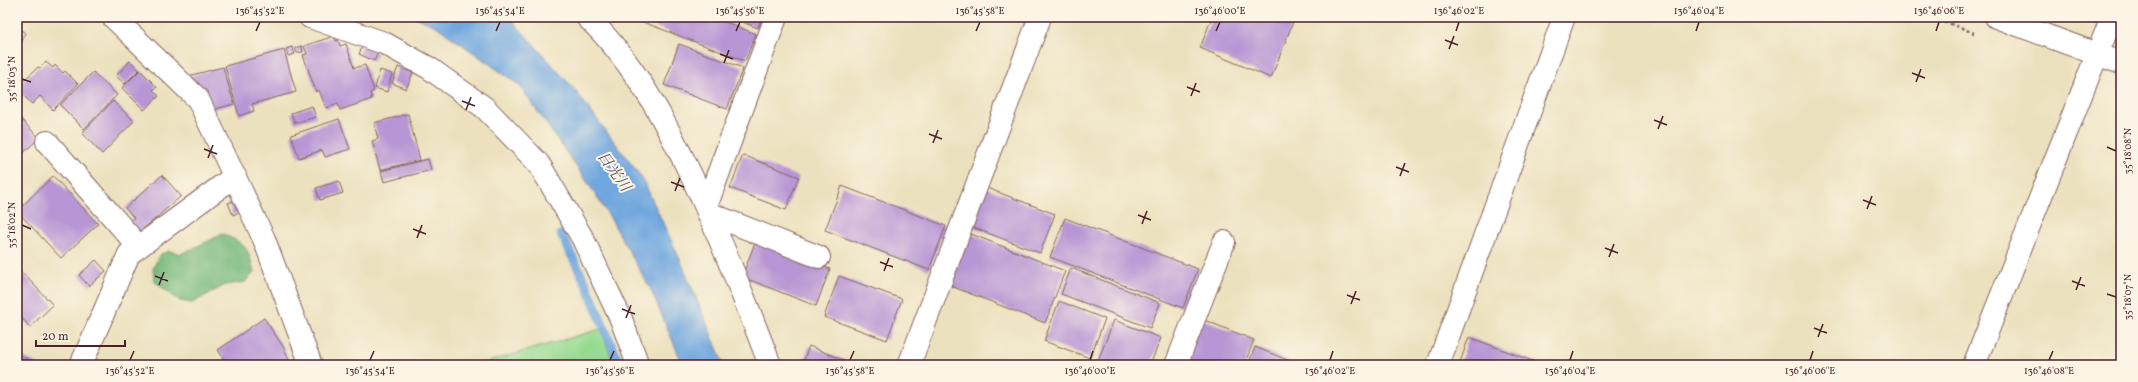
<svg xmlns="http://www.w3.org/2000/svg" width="2138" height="382" font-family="Vollkorn,'Noto Serif JP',serif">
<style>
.green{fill:#96da92;stroke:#707c5e}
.forest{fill:#78ba7c;stroke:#616c54}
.water{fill:#71a7df;stroke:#5e6385}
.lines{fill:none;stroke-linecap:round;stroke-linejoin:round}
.stream{stroke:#71a7df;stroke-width:9}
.building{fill:#b895d4}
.minor-casing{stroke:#83635e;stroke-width:24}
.path{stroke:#83635e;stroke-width:2.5;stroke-dasharray:3 3;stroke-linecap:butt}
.minor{stroke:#fff;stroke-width:22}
.ticks{fill:none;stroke:#4a1f2b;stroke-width:1.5}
.labels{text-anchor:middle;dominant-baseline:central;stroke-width:4;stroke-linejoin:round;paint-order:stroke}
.water-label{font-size:15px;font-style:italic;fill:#584f6a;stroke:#fcf5e5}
.neatline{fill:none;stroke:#4a1f2b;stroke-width:1.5}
.ticks-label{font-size:10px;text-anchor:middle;fill:#4a1f2b}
</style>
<rect width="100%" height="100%" fill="#fcf5e5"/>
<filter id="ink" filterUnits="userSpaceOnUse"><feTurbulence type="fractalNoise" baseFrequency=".025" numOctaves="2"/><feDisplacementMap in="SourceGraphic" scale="8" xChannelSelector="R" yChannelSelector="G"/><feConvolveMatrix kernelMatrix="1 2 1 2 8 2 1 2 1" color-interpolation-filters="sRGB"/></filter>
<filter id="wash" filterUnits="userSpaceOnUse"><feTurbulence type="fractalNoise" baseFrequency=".012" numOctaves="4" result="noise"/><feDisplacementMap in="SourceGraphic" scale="16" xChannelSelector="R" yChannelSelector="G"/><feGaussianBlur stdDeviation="0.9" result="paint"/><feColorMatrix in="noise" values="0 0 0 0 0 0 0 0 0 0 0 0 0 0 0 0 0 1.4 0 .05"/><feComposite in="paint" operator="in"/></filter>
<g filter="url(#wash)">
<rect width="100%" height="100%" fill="#ece1be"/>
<path class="green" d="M601,329L614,365H477Z"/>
<path class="forest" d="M223,234C247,245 248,247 254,273L245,282L225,285L192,303L180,301L154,281L153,269L159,255L169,251L181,254Z"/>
<path class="water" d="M415,17H509L573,88L642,178L679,257L724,365H683L651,290L609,216L588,183L519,85L436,26Z"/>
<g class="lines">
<path class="stream" d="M561,234L586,284L620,365"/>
</g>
<g id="blocks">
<path class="building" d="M636,17H713L756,34L745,61L635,19Z
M729,17H762L758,28Z
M1212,17H1295L1271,78L1200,48Z
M17,28L26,33L17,50Z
M334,36L336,41L338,40L340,46L346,44L354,68L365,65L374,91L370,93L372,99L340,110L338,104L326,108L319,90L316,92L303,55L307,54L304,46Z
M679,44L743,68L727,109L664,85Z
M363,45L378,53L374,61L359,54Z
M302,46L303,52L297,53L295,48Z
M292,47L295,54L288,56L286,49Z
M284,50L296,92L252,104L254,111L239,116L225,66Z
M130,61L139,70L125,84L116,76Z
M46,62L53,68L55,65L63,73L65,71L78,84L53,110L40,96L32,104L18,90L23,85L21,83L38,67L40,68Z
M223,67L234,104L212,110L188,76Z
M398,67L413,73L406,89L392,83Z
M140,70L157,87L153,90L159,96L144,110L122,88Z
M380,70L392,74L387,92L375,88Z
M17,71L23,76L17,84Z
M93,72L117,95L84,129L60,105Z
M113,101L134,121L102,154L82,133Z
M312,106L316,117L295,123L291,113Z
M408,114L420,160L380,170L372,141L378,139L374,123Z
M17,115L39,138L18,158L17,157Z
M339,119L350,149L325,157L322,150L299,158L291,135Z
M743,155L799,177L786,210L730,188Z
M428,159L431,170L384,182L381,171Z
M162,175L181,196L140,232L130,221L134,218L125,208Z
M53,176L98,224L61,258L17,211Z
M339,181L343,193L320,200L316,188Z
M979,185L1055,214L1040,253L964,224Z
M842,186L946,226L929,270L825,230Z
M236,200L241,211L233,215L228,203Z
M1065,218L1198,269L1183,308L1050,257Z
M961,230L1065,271L1045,323L941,282Z
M756,240L830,269L816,306L742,277Z
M96,260L106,271L89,286L79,275Z
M17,267L53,305L30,327L17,313Z
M1071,268L1160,303L1150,328L1061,294Z
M839,276L902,299L887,340L824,317Z
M1059,301L1105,319L1090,358L1044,341Z
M264,318L284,348L291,365H228L218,350Z
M1199,318L1254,340L1244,365H1195L1183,360Z
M1114,320L1161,338L1150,365H1103L1097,363Z
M1469,337L1543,365H1459Z
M809,346L856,365H802Z
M1255,347L1300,365H1248Z
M17,354L40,365H17Z"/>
</g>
</g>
<g filter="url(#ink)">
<use href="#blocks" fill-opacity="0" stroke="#83635e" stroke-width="1"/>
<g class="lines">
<g class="minor-casing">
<path id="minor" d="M113,17L198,99L264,239L311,365
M310,17L384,43L429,68L485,108L539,164L583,239L621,319L638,365
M587,17C638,66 670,130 700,194C725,250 748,307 770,365
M1996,17L2121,63
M47,142L139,247
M706,207L776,17
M708,213L819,257
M81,365L129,254L235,176
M909,365L1040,17
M1176,365L1224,242
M1438,365L1564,17
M1974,365L2112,17"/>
</g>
<path class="path" d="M1933,17L1974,33"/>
<use href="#minor" class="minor"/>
</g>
</g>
<path class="ticks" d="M256,31L260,22M496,31L500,22M736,31L740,22M976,31L980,22M1216,31L1220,22M1456,31L1459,22M1696,31L1699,22M1936,31L1939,22M1445,40L1458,45M1449,49L1454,36M720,54L733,59M724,63L729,50M1912,73L1925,78M22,79L31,82M1916,82L1921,69M1187,87L1200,92M1191,96L1196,83M462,101L475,106M466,110L471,97M1654,120L1667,125M1658,129L1663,116M929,134L942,139M933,143L938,130M2107,147L2116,151M204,149L217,154M208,158L213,145M1396,167L1409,172M1400,176L1405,163M671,182L684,187M675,191L680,178M1863,200L1876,205M1867,209L1872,196M1138,215L1151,220M1142,224L1147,211M22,225L31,229M413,229L426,234M417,238L422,225M1605,248L1618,253M1609,257L1614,244M880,262L893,267M884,271L889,258M155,276L168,281M2072,281L2085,286M159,285L164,272M2076,290L2081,277M2107,294L2116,297M1347,295L1360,300M1351,304L1356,291M622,309L635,314M626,318L631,305M1814,328L1827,333M1818,337L1823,324M130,360L134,351M370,360L374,351M610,360L614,351M850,360L854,351M1090,360L1093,351M1330,360L1333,351M1570,360L1573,351M1810,360L1813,351M2049,360L2053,351"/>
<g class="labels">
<g class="water-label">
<text transform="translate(613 172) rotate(54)">日光川</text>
</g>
</g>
<rect width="2138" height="382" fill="none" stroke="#fcf5e5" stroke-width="44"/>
<path d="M36 340v6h89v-6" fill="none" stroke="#4a1f2b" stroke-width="2"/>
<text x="42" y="340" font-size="12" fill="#4a1f2b" stroke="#fcf5e5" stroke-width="3" paint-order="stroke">20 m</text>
<rect x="22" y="22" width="2094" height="338" class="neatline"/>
<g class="ticks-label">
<text x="260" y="14">136°45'52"E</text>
<text x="500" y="14">136°45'54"E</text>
<text x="740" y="14">136°45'56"E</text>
<text x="980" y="14">136°45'58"E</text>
<text x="1220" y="14">136°46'00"E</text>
<text x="1459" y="14">136°46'02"E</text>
<text x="1699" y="14">136°46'04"E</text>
<text x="1939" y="14">136°46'06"E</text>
<text transform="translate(11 79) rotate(-90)" y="4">35°18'03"N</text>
<text transform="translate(2127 151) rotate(-90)" y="4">35°18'08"N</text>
<text transform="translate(11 225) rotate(-90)" y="4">35°18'02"N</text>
<text transform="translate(2127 297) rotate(-90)" y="4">35°18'07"N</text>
<text x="130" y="374">136°45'52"E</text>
<text x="370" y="374">136°45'54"E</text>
<text x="610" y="374">136°45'56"E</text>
<text x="850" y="374">136°45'58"E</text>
<text x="1090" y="374">136°46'00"E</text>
<text x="1330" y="374">136°46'02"E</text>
<text x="1570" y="374">136°46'04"E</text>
<text x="1810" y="374">136°46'06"E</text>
<text x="2049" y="374">136°46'08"E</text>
</g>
</svg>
